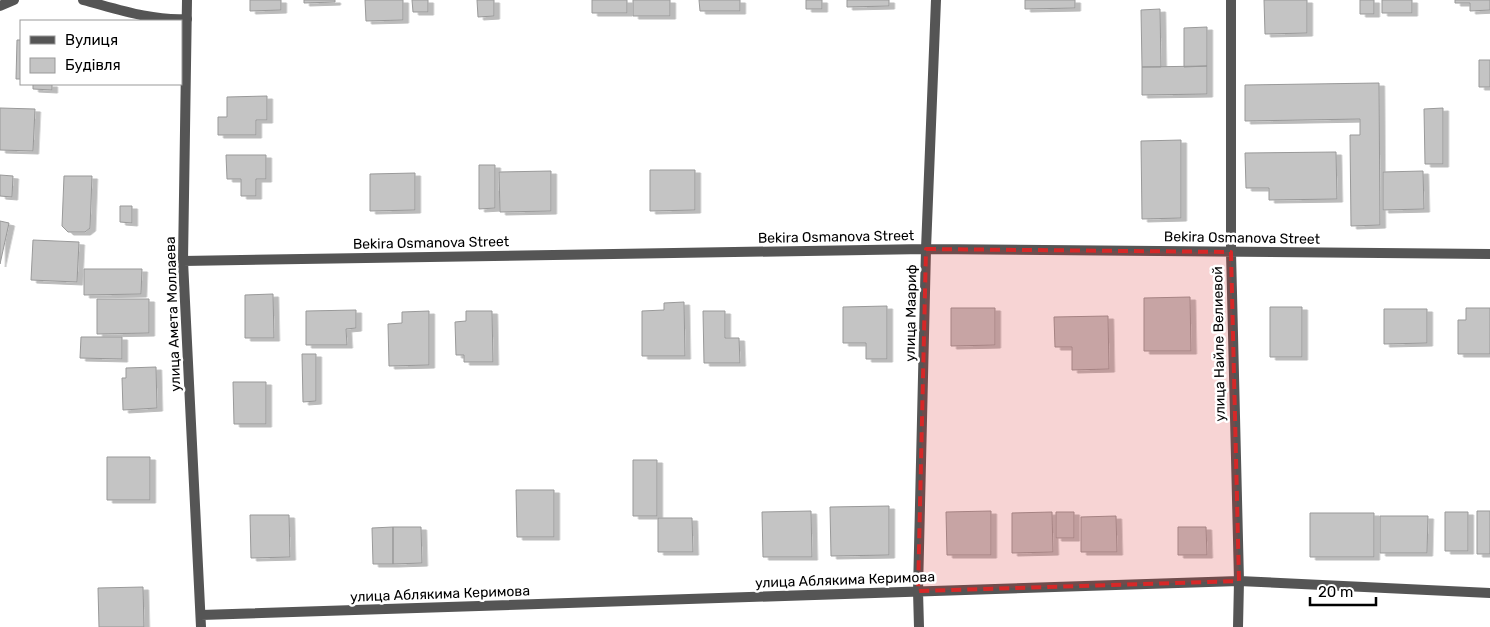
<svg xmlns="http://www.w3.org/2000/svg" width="1490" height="627" font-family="Rubik,sans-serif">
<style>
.building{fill:#c4c4c4;stroke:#999;filter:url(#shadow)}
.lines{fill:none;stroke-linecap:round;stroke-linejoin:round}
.service{stroke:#555;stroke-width:10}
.minor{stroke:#555;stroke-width:10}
.marked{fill:#d62828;fill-opacity:0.2;stroke:#d62828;stroke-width:4;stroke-dasharray:10 6;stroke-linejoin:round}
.labels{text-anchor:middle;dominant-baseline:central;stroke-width:5;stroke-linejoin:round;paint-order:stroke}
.street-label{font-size:14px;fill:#000;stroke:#fff}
</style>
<defs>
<filter id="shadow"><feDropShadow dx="5.5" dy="3" stdDeviation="0" flood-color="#0004"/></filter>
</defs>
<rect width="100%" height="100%" fill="#fff"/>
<path class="building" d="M250,0H281V10L250,11Z
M304,0H335V2L304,3Z
M365,0H403V20L366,21Z
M412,0H428V12H413Z
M477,0H494V16L478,17Z
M592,0H627V13H592Z
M633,0H670V16H633Z
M699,0H740V11H700Z
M806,0H822V9H806Z
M847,0H889V6L847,7Z
M1025,0H1075V8L1025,9Z
M1264,0H1307V33L1265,34Z
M1360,0H1374V14H1360Z
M1382,0H1412V13H1382Z
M1455,0H1490V10L1470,11V3H1455Z
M1160,9L1161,67H1142L1141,10Z
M1207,27V66L1184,67V28Z
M17,40H21V79H16Z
M1479,60H1490V87H1479Z
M1207,66V94L1142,95V67Z
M1379,83L1380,225L1351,226L1350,135H1360V119L1245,121V85Z
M33,84H52V90L33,89Z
M267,96V120H256V135H218V117H227V97Z
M0,108L35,109L33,151L0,150Z
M1443,108V164H1425L1424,109Z
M1181,140V218L1142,219L1141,141Z
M1336,152L1337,199L1269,200V188H1246L1245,153Z
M226,155H266V179H256V196H241V179H227Z
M479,165H495V208L479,209Z
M650,170H695V210L650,211Z
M551,171V211L500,212L499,172Z
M1423,171L1424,209L1383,210V172Z
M415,173V210L370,211V174Z
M0,175L13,176L12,197L0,196Z
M64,176H92L90,228L85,232H68L62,226Z
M120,206H132V223L120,222Z
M0,221L9,223L0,264Z
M33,240L79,242L77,282L31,280Z
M84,269H142L141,294L84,295Z
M273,294L274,338H245V295Z
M1190,297L1191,351H1144V298Z
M97,299H149V333L97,334Z
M684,302L685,356H642V311L664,310V303Z
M887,306V359H866V343H843V307Z
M1270,307H1302V357H1270Z
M951,308H995V345L951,346Z
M1466,308H1490V354H1458V320H1466Z
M1384,309H1427V343L1384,344Z
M356,310V328L346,329L347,345H306V311Z
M429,311V365L389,366L388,324L402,323V312Z
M466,311H492L493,362H464V355H456L455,322L466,321Z
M703,311H725V338H739L740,363H704Z
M1108,316L1109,369L1072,370V347H1055L1054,317Z
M81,337H122V359L80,358Z
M302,354H316V401L303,402Z
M156,367L157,408L123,410L122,378H126V368Z
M233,382H266V424H234Z
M107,457H150V500H107Z
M633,460H657V516H633Z
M516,490H554V537H517Z
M889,506V555L831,556L830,507Z
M811,511L812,557H763L762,512Z
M991,511V555H947L946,512Z
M1477,511H1490V554H1477Z
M1052,512L1053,552L1012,553V513Z
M1056,512H1074V538H1056Z
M1445,512H1468V551H1445Z
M1310,513H1374V557H1310Z
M250,515H289L290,557L251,558Z
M1116,516L1117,552H1081V517Z
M1380,516H1428L1427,553H1380Z
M658,518H692L693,552H658Z
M393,527V564H373L372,528Z
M393,527H421L422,563L393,564Z
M1178,527H1206L1207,555H1178Z
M143,587L144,627H99L98,588Z"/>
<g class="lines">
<path class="service" d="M83,0C117,9 151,21 187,19
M0,6L14,0"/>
<path class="minor" d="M187,0L183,261L201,627
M1231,0V252L1239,581L1238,627
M183,261L926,249L1490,254
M201,615L1239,581L1490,593
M919,627L918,591L926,249L936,0"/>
</g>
<path class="marked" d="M926,249L1231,252L1239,581L918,591Z"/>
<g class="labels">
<g class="street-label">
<text transform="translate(836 237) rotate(-1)">Bekira Osmanova Street</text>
<text transform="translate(1242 238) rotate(1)">Bekira Osmanova Street</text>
<text transform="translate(431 243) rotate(-1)">Bekira Osmanova Street</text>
<text transform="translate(911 313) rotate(-89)">улица Маариф</text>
<text transform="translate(173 314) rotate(-92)">улица Амета Моллаева</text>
<text transform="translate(1219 344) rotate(-91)">улица Найле Велиевой</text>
<text transform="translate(845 580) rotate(-2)">улица Аблякима Керимова</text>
<text transform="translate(440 594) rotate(-2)">улица Аблякима Керимова</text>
</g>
</g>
<rect x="20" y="20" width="162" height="65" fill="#ffffff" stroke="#999999"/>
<rect x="30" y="36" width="25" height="8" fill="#555555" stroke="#999999"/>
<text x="65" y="45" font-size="15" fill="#000000">Вулиця</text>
<rect x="30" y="58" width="25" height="15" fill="#c4c4c4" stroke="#999999"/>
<text x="65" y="70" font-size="15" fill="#000000">Будівля</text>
<path d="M1310 597v8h66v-8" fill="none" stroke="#000000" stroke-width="2.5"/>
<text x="1318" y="597" font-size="15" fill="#000000" stroke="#ffffff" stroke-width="4" paint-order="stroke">20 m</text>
</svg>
